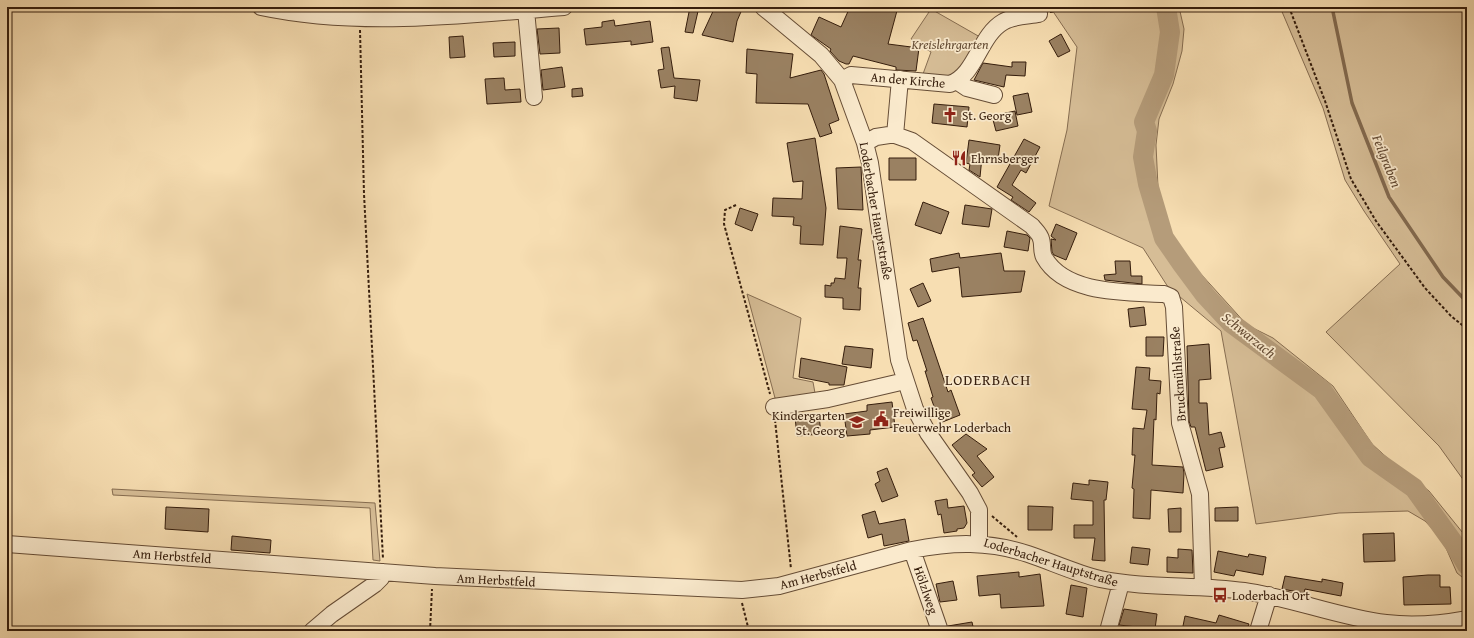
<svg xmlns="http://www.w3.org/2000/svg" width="1474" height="638" font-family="'Gentium Book Plus',serif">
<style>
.green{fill:#d6bd96;stroke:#866d51}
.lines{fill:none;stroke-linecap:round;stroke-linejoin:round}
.stream{stroke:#82694e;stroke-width:3.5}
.river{stroke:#b59c7a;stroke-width:20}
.building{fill:#9a8162;stroke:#351d0c}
.minor-casing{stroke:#664d36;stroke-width:18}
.path{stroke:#351d0c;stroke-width:2;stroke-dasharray:3 2;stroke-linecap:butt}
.minor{stroke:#faeacd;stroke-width:16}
.labels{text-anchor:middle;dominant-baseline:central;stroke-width:3.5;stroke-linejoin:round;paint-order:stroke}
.park-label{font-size:13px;font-style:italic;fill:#654d35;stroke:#faeacd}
.street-label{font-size:13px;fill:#351d0c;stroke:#faeacd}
.poi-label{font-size:13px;fill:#351d0c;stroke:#faeacd;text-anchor:start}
.water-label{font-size:14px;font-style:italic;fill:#624932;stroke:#faeacd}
.quarter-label{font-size:15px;letter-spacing:1px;fill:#351d0c;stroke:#faeacd}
</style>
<rect width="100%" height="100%" fill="#f7deb2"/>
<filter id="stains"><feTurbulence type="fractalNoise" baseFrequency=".005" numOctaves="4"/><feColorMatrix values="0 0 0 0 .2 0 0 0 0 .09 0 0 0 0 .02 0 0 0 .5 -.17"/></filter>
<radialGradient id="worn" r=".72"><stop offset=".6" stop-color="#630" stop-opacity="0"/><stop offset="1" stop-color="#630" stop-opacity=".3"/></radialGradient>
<path class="green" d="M1050,7H1179L1184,29L1182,51L1173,84L1159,119L1156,145L1158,187L1164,220L1181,252L1247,325L1273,338L1333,386L1372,444L1394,464L1429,491L1467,538V581L1457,573L1442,539L1425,521L1408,511L1339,513L1256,524L1221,331L1168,287L1143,248L1049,206L1067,130L1077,47Z
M1280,7H1467V485L1439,446L1326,332L1400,264L1364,211L1345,180L1323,108Z
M931,9L980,37L955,78L923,74L931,52L911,39Z
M747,294L801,318L793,378L813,382L815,393L780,401L775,398Z
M112,489L375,503L380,561L373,560L370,508L113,495Z"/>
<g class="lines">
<path class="stream" d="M1332,7L1352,103L1389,197L1443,277L1467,302"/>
<path class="river" d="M1166,7L1170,32L1164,75L1144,122L1147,131L1143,157L1148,184L1164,238L1182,264L1205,295L1231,323L1322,390L1370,457L1414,488L1455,545L1467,565"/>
</g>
<path class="building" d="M690,7H699L693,33L685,32Z
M715,7H743L737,21L733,42L702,35Z
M850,7H898L888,44L919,48L916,71L896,70V67L853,56L849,64H846L839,61L830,51L831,49L811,35L819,17L841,27Z
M614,20L615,26L650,21L653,42L631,45V41L586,45L584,29L602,27V22Z
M559,28L560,53L540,54L537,29Z
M1061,34L1070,51L1058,57L1049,41Z
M463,36L465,57L450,58L449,37Z
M515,42V56L494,57L493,43Z
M669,47L674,78L700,80L697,101L674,98L675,86L661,88L658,70L664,69L661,48Z
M747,49L793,54L790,78L821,70L824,74L839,120L829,124L832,133L820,137L808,104L756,103L757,74L746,73Z
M1012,62H1026L1025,76L1006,75L1004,87L974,80L983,63L1012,67Z
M562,67L565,87L543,90L541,70Z
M504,78L505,90L520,89L521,102L487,104L485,79Z
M582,88L583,96L572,97V89Z
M1028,93L1032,112L1017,115L1013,96Z
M934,104L969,107L967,127L932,123Z
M1015,111L1018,126L996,131L992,116Z
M815,138L826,208L823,245L800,244L801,226L793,225L794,217L772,216L773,198L802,199L803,181L793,182L787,143Z
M1024,139L1040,147L1026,173L1021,170L1012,185L1036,203L1029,212L1011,200L1013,197L997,187Z
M969,140L1000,145L998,159L982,157L980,177L969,170L970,164L966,163Z
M889,158H916V180H889Z
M861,167L863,210L838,209L836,168Z
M923,202L949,212L941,234L915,225Z
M965,205L992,209L989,227L962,224Z
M740,208L758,214L752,231L735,224Z
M1056,224L1077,233L1066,260L1054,255L1052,252L1051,239L1056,240L1051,236Z
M840,226L862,229L858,260H861L858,288H861L860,310L843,309V298L825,297V285L831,286V283H834L835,278L845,279L847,258H837Z
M1007,231L1027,235L1030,238L1028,251L1004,247Z
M959,253L960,258L1001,253L1004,271H1025L1021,292L962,297L959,267L932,272L930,259Z
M1115,261H1130L1131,276H1142V284L1105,280L1104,275L1116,274Z
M923,283L931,301L918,307L910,289Z
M1144,307L1146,325L1130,327L1128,309Z
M923,318L948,392L951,390L960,415L940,423L931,398L933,397L925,371H927L917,340L913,341L908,323Z
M1146,337H1164L1163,356H1146Z
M1209,344L1211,379L1199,380V403H1207L1209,435L1221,432L1225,447L1219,448L1223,467L1206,471L1195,427H1191L1189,421L1187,346Z
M845,346L873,349L871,368L842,364Z
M801,358L847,367L844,385H829V383L799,377Z
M1136,367L1150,368L1149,380L1161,381L1160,394L1157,393L1156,420L1154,419L1152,465L1183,467L1184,473L1183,493L1151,490L1150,519L1133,518L1134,489L1132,488L1135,455H1132L1133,428L1144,429L1147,410L1132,409Z
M892,402L895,427L870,430V434L847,436L844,414L867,411V405Z
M819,415L821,434L797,436L795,417Z
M966,434L987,449L977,456L994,477L982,487L972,475L975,473L952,445Z
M887,468L898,496L882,502L875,484L880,481L877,472Z
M1089,480L1108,482L1106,500H1104L1105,561L1092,560L1095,538H1074V525H1093V501L1071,499L1073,483L1089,485Z
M947,499L948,508L964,506L967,523L964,528L957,529V531L944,533L941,514L938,515L935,501Z
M1028,506L1053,507L1052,530H1028Z
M166,507L209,509L208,532L165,529Z
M1238,507V521H1215V508Z
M1181,508V532H1169L1168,509Z
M875,511L879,524L905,519L909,541L884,546L882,534L868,538L862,515Z
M1394,533L1395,561L1364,562L1363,534Z
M232,536L271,540L270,553L231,550Z
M1132,547L1150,549L1148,565L1130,563Z
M1178,549L1192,550L1193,573L1167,572V557L1178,558Z
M1218,551L1248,557L1249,554L1266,557L1263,575L1236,570L1234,576L1214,572Z
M1019,572V577L1040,574L1044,606L1001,608L1000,594L979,596L977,576Z
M1428,575H1440V587H1450L1451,604L1404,605L1403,577Z
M1285,576L1322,582V579L1343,583L1341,596L1305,589L1304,593L1282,589Z
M953,581L957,600L940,602L936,584Z
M1071,585L1087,588L1083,617L1066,614Z
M1124,609L1157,614L1155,629L1119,625Z
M1219,615L1249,624L1246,631H1182L1185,616L1216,623Z
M972,622L974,631H949L948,626Z"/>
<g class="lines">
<g class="minor-casing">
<path id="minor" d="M261,7C360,28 463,15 564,7
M763,7L821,55L842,80L865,143L870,163L899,360L915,409L928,433L970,493L979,510V543
M526,10L534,97
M842,80L851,75L950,84C976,75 979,36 1003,22C1012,16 1028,16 1039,14
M958,82L967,88L994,95
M895,135L900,79
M865,143L876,137L889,135H895L912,141L1032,226C1035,230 1040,234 1041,239C1043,244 1041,251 1044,257C1065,295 1127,292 1164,294L1171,297L1174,307L1180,423L1200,494L1203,587
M774,407L828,399L905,381
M7,544L435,576L742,590L779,586L912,550C952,542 989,541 1028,554C1052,562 1075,573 1100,579C1147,589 1196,584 1244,591C1292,598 1338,617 1386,623C1413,626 1440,624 1467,619
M912,550L940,631
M312,631L332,614L375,584L381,578L383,572
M1108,631L1121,583
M1258,631L1269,595"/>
</g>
<path class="path" d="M1289,7L1325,101L1351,179L1376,221L1425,288L1451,316L1467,329
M1050,12L1077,7
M360,30L364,194L383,559
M736,205L725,210L724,224L770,394
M775,420L791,569
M992,516L1017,537
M742,603L749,631
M430,631L432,589"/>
<use href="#minor" class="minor"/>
</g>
<defs>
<g id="church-bare" transform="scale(1.2)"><path d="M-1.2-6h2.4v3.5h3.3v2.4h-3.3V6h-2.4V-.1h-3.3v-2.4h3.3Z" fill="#8f2418" stroke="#faeacd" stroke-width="2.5" paint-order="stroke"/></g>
<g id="restaurant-bare" transform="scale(1.2)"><path d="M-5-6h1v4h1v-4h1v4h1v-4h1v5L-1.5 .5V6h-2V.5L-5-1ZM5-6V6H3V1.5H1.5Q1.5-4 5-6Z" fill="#8f2418" stroke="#faeacd" stroke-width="2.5" paint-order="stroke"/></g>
<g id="civic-bare" transform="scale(1.2)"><path d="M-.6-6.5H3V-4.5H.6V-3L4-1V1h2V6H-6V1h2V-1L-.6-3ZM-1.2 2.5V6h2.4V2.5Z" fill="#8f2418" stroke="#faeacd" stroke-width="2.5" paint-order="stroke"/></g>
<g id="school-bare" transform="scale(1.2)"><path d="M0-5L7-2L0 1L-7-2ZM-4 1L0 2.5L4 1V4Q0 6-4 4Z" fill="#8f2418" stroke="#faeacd" stroke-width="2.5" paint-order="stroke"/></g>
<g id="bus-bare" transform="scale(1.2)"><path d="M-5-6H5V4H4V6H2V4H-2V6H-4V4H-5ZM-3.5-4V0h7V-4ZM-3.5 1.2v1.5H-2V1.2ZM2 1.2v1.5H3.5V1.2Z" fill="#8f2418" stroke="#faeacd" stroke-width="2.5" paint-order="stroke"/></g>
</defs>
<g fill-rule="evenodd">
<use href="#church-bare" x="950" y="115"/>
<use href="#restaurant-bare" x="959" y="158"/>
<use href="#civic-bare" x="881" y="419"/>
<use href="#school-bare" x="857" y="422"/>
<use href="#bus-bare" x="1220" y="595"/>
</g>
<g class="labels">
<g class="park-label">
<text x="950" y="44">Kreislehrgarten</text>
</g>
<g class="street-label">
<text transform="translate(908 80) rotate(5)">An der Kirche</text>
<text transform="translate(876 211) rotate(80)">Loderbacher Hauptstraße</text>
<text transform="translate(1178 374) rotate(-94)">Bruckmühlstraße</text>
<text transform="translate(172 556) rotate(4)">Am Herbstfeld</text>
<text transform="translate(1051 562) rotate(17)">Loderbacher Hauptstraße</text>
<text transform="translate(818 575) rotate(-15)">Am Herbstfeld</text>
<text transform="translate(496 580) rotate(3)">Am Herbstfeld</text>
<text transform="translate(926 590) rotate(71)">Hölzlweg</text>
</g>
<g class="poi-label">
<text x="962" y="115">St. Georg</text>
<text x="971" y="158">Ehrnsberger</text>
<text x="893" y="412">Freiwillige<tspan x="893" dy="15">Feuerwehr Loderbach</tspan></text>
<text x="845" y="415" text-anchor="end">Kindergarten<tspan x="845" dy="15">St. Georg</tspan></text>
<text x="1232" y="595">Loderbach Ort</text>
</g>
<g class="water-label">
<text transform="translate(1387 161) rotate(68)">Feilgraben</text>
<text transform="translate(1249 335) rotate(39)">Schwarzach</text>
</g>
<g class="quarter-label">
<text x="988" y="379">LODERBACH</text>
</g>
</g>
<rect width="1474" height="638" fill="none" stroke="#f7deb2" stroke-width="24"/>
<rect x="8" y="8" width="1458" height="622" fill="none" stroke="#351d0c" stroke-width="2"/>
<rect x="12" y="12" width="1450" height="614" fill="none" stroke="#351d0c"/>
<rect width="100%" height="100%" filter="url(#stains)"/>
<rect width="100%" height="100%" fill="url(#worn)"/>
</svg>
